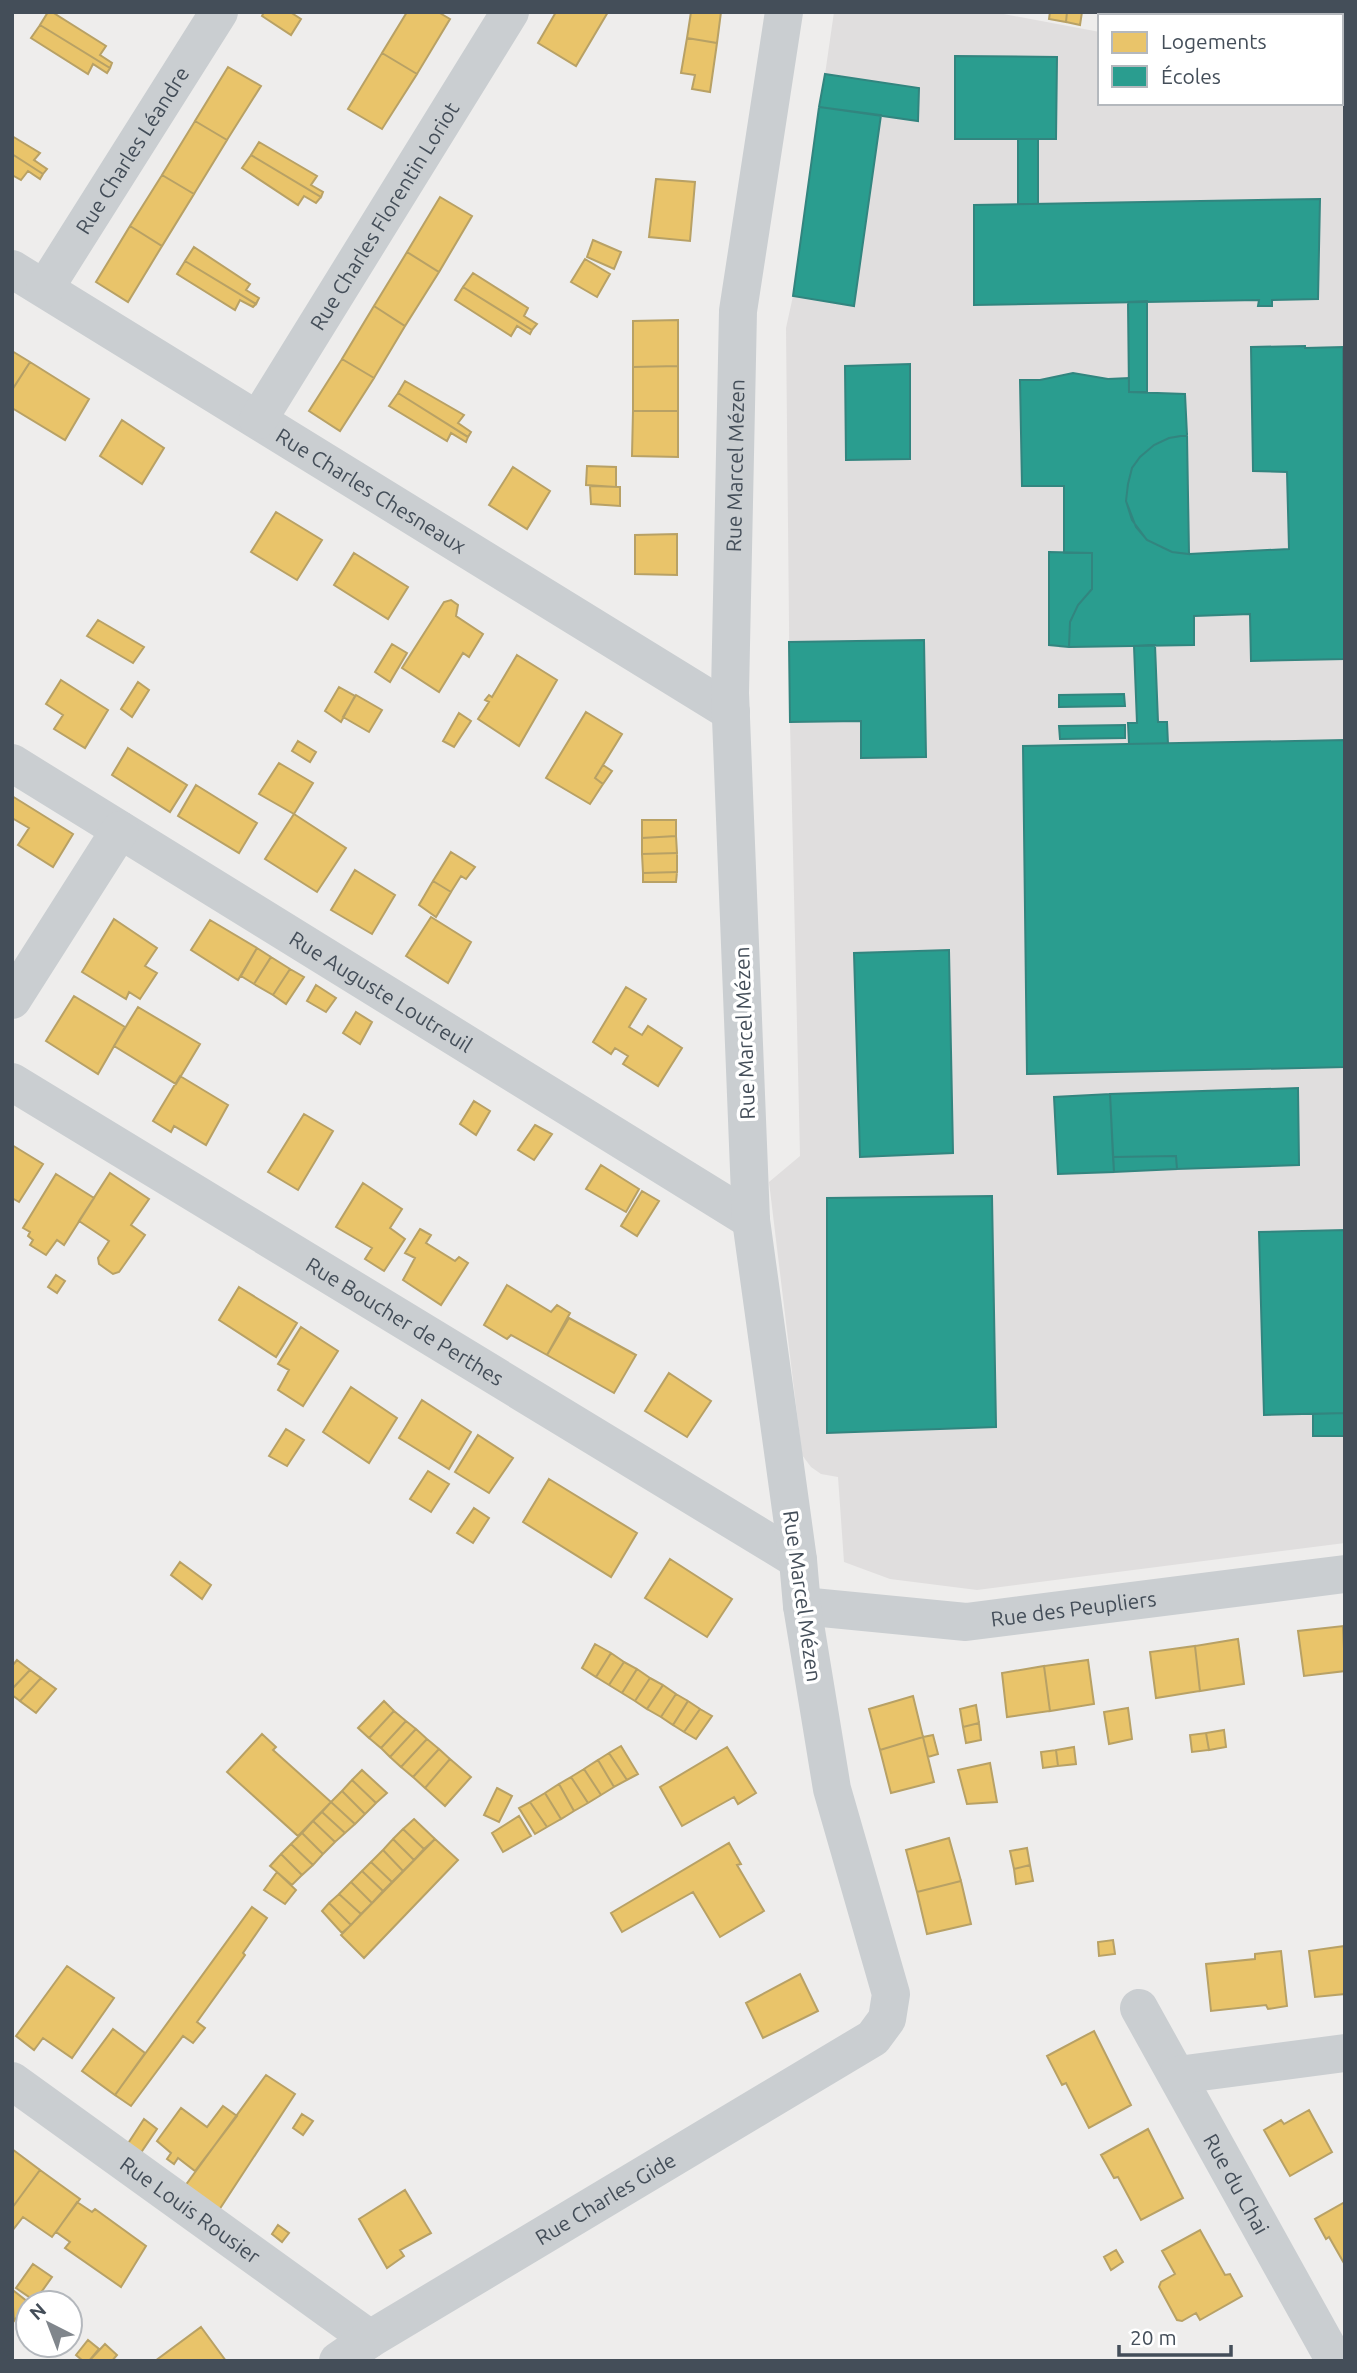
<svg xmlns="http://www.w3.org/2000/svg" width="1357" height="2373" font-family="Ubuntu,sans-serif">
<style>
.education{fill:#e0dede}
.homes{fill:#e9c46a;stroke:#b8a165;stroke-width:2}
.schools{fill:#2a9d8f;stroke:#32857f;stroke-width:2}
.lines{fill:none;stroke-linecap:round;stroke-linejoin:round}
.minor{stroke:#caced1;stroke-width:38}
.labels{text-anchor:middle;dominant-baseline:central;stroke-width:7;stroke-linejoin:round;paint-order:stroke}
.street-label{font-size:21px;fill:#444e59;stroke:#fff}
</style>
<rect width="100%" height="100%" fill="#eeedec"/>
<path class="education" d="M834,12H993L1100,32V103H1341V77L1345,78V1543L977,1590L890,1579L844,1562L838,1477L821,1474L811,1467L802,1455L769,1182L800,1156L790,722L786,328L793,296Z"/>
<path class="homes" d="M48,12H52L106,46L100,55L112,63L110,68L40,25Z
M264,12H290L301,19L291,35L262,16Z
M407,12H438L450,19L417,74L382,53Z
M556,12H608L576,66L538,43Z
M691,12H721L717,43L687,38Z
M1050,12H1067L1066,22L1049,19Z
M1067,12H1082L1080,25L1066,22Z
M40,25L110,68L107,73L93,64L88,74L31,38Z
M687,38L717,43L710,92L692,89L695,75L681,73Z
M382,53L417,74L382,129L348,109Z
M228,67L261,86L227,140L195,121Z
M195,121L227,140L194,194L162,175Z
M12,136L40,153L34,160L47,169L43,174L12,154Z
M259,142L317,176L311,185L323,192L321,197L251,155Z
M12,154L43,174L40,179L28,171L21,180L12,175Z
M251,155L321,197L316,203L304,196L298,205L242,168Z
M162,175L194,194L162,246L130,226Z
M656,179L695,182L690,241L649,237Z
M440,197L472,216L439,272L407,252Z
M130,226L162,246L128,302L96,282Z
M593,240L621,252L614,269L587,257Z
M194,247L250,284L246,290L259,298L256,304L185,261Z
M407,252L439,272L405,326L374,306Z
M585,259L610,274L597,297L571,282Z
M185,261L256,304L253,307L240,300L235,310L177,274Z
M473,273L528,308L524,316L537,324L532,330L463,287Z
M463,287L532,330L530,334L517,326L511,336L455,300Z
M374,306L405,326L374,378L342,359Z
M678,320V366L633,367V321Z
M12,351L30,362L12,390Z
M342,359L374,378L340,431L309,411Z
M30,362L89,399L65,440L12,408V390Z
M678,366V411H633V367Z
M405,381L464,415L458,423L471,432L468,437L398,393Z
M398,393L468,437L466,442L451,433L447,441L389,406Z
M633,411H678V457L632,456Z
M122,420L164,448L142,484L100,456Z
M587,466L616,467V487L586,485Z
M513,467L550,491L527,529L489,505Z
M590,486L620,487V506L591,504Z
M276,512L322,540L297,580L251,552Z
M677,534V575L635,574V535Z
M354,553L408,587L388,619L334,585Z
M451,600L458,605L456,616L483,634L469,657L463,653L439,692L402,668L444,602Z
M98,620L144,647L133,663L87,636Z
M392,644L407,653L390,682L375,672Z
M517,655L557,680L519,746L478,719L489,702L485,700L489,695L492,697Z
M61,680L108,710L85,748L54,729L63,715L46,704Z
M138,682L149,690L132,717L121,709Z
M339,687L355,696L341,722L325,711Z
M356,695L382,710L369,732L343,717Z
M586,712L622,734L595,778L603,784L590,804L546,778Z
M459,713L471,721L454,747L443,741Z
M298,741L316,752L310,762L292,751Z
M128,748L187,785L170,812L112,775Z
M279,763L313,783L294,814L259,794Z
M603,765L612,771L603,784L595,778Z
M196,785L257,823L239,853L178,816Z
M12,796L73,834L53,867L18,845L29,828L12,818Z
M294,814L346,848L317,892L265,859Z
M642,820H676V836L642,838Z
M676,836L677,853L642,854V838Z
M451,852L475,867L466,879L461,876L451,892L433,881Z
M677,853V872L643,873L642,854Z
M355,870L395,895L372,934L331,910Z
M677,872L676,882H643V873Z
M433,881L451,892L436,917L419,905Z
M431,917L471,942L448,983L406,956Z
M114,919L157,948L145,966L157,973L140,999L129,992L126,999L82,972Z
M210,920L257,948L238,980L191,950Z
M257,948L271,957L254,984L241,976Z
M271,957L290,969L273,995L254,984Z
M290,969L304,977L286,1004L273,995Z
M316,985L336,998L326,1012L307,1001Z
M626,987L646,999L629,1027L642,1035L648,1026L682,1048L658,1086L623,1064L628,1056L615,1048L611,1054L593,1042Z
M74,996L125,1027L98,1074L46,1041Z
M138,1007L200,1044L176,1084L114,1046Z
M356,1012L372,1022L360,1044L343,1033Z
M180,1076L228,1105L206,1145L174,1126L171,1132L153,1121Z
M474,1101L490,1111L476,1135L460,1124Z
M304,1114L333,1131L298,1190L268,1172Z
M535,1125L552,1134L534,1160L518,1150Z
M12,1145L43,1164L19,1202L12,1198Z
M601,1165L639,1189L626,1212L586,1189Z
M110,1173L149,1199L131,1225L145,1235L119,1272L113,1274L99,1264L98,1258L109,1241L79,1221Z
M56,1174L94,1198L64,1245L57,1240L46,1255L30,1245L33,1240L28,1236L30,1232L23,1228Z
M363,1183L402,1209L390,1228L405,1239L384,1271L365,1259L372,1248L336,1227Z
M642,1191L659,1201L637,1236L621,1226Z
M420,1229L431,1235L426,1243L455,1261L459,1257L468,1263L441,1305L403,1280L415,1258L405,1253Z
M56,1275L65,1281L57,1293L48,1287Z
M507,1285L551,1312L557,1305L570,1313L547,1355L511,1335L507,1339L484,1325Z
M239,1287L297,1323L276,1357L219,1320Z
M569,1318L636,1355L614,1393L547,1355Z
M301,1327L338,1351L303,1406L278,1390L289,1370L278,1364Z
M669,1373L711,1401L687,1437L645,1411Z
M351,1387L397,1418L369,1463L323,1432Z
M422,1400L471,1432L449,1469L399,1438Z
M286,1429L304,1440L287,1466L269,1456Z
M478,1435L513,1458L489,1493L455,1472Z
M428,1471L449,1484L431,1512L410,1499Z
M549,1479L637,1533L611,1577L523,1522Z
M474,1508L489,1518L473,1543L457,1533Z
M670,1559L732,1599L707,1637L645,1598Z
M180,1562L211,1585L202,1599L171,1575Z
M1343,1626L1345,1671L1304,1676L1298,1631Z
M1238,1639L1244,1684L1200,1691L1195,1646Z
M595,1644L611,1653L596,1677L582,1668Z
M1195,1646L1200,1691L1156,1698L1150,1652Z
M611,1653L624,1662L609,1685L596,1677Z
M17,1660L30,1670L12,1689V1666Z
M1088,1660L1094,1704L1050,1711L1044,1666Z
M624,1662L637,1669L622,1693L609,1685Z
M1044,1666L1050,1711L1007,1717L1002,1673Z
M637,1669L650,1678L635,1701L622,1693Z
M30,1670L41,1678L20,1701L12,1695V1689Z
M41,1678L56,1689L36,1713L20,1701Z
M650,1678L663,1685L647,1709L635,1701Z
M663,1685L676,1694L661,1717L647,1709Z
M676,1694L688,1701L673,1725L661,1717Z
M913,1696L923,1737L880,1750L869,1709Z
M384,1701L394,1711L369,1738L358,1728Z
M688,1701L700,1709L684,1732L673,1725Z
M976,1705L979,1723L963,1727L960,1709Z
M1128,1708L1132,1739L1109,1744L1104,1712Z
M700,1709L712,1716L696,1739L684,1732Z
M394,1711L406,1721L381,1748L369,1738Z
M406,1721L416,1729L390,1757L381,1748Z
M979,1723L981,1740L966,1743L963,1727Z
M416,1729L427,1739L401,1767L390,1757Z
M1224,1730L1226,1747L1209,1750L1206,1733Z
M1206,1733L1209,1750L1192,1752L1190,1735Z
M262,1734L276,1747L273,1750L331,1802L298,1836L227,1772Z
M933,1735L938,1754L928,1757L923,1737Z
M923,1737L934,1782L891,1793L880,1750Z
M427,1739L439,1749L413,1777L401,1767Z
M621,1746L638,1774L627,1780L609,1753Z
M727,1747L756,1793L738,1804L734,1797L682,1826L660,1787Z
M1074,1747L1076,1764L1058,1766L1056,1750Z
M439,1749L450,1759L425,1788L413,1777Z
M1056,1750L1058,1766L1043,1768L1041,1752Z
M609,1753L627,1780L614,1787L598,1760Z
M450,1759L471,1777L445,1806L425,1788Z
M598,1760L614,1787L601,1795L584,1769Z
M990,1763L997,1802L967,1804L958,1770Z
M584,1769L601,1795L588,1803L571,1777Z
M362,1770L387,1793L376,1803L352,1780Z
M571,1777L588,1803L574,1811L559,1784Z
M352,1780L376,1803L365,1814L342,1791Z
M559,1784L574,1811L561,1819L545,1793Z
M497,1788L512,1796L499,1822L484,1815Z
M342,1791L365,1814L355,1824L331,1802Z
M545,1793L561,1819L547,1827L530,1802Z
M331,1802L355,1824L345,1833L322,1812Z
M530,1802L547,1827L535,1834L519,1808Z
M322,1812L345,1833L335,1842L313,1821Z
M519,1816L531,1836L503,1852L492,1833Z
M414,1819L435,1839L424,1849L403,1829Z
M313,1821L335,1842L323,1854L302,1833Z
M403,1829L424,1849L414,1860L393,1839Z
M302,1833L323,1854L313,1865L291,1844Z
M949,1838L961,1881L917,1892L906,1850Z
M393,1839L414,1860L403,1871L383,1850Z
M435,1839L458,1860L364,1958L341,1935Z
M729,1843L741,1864L737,1865L764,1911L720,1937L693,1892L622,1932L611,1913Z
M291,1844L313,1865L302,1875L281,1854Z
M1027,1848L1030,1865L1014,1869L1010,1851Z
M383,1850L403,1871L392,1882L371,1862Z
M281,1854L302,1875L292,1885L270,1866Z
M371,1862L392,1882L383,1891L362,1871Z
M1030,1865L1033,1881L1016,1884L1014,1869Z
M362,1871L383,1891L372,1903L351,1882Z
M277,1872L296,1890L285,1904L264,1890Z
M961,1881L971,1924L927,1934L917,1892Z
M351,1882L372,1903L361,1914L339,1894Z
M339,1894L361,1914L351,1925L329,1903Z
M329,1903L351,1925L342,1933L322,1911Z
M252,1907L267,1918L243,1953L245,1955L197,2022L205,2028L193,2043L183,2036L131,2106L115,2095Z
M1113,1940L1115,1954L1099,1956L1098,1942Z
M1345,1946V1994L1315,1997L1309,1951Z
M1281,1951L1287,2006L1268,2009L1266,2005L1211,2011L1206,1964L1255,1959V1954Z
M67,1966L114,1998L72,2058L43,2038L34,2050L16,2036Z
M800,1974L818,2011L763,2038L746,2003Z
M113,2029L145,2053L115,2095L82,2071Z
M1094,2031L1131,2105L1089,2128L1066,2083L1062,2085L1047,2056Z
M266,2075L295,2094L219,2210L185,2186Z
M223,2106L237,2116L195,2171L178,2158L174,2164L167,2159L171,2153L157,2141L181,2108L207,2127Z
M1309,2110L1332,2152L1290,2176L1264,2130L1281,2120L1284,2124Z
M302,2114L313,2121L303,2135L293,2128Z
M144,2119L157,2129L140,2154L127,2145Z
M1148,2129L1183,2198L1141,2220L1118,2177L1114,2178L1101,2155Z
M12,2149L40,2170L12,2208Z
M40,2170L80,2199L52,2237L23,2217L12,2231V2208Z
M405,2190L431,2233L400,2250L404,2256L387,2268L359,2219Z
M77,2202L92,2212L95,2209L146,2246L121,2287L65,2248L70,2242L56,2232Z
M1345,2202V2265L1329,2237L1326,2239L1315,2219Z
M278,2225L289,2233L282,2242L272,2234Z
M1200,2230L1225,2275L1230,2274L1242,2296L1200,2320L1196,2313L1182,2321L1177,2320L1159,2287L1161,2282L1175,2274L1162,2251Z
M1116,2250L1123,2262L1111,2270L1104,2257Z
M33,2264L52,2277L35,2301L16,2288Z
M14,2291L28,2302L14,2321L12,2293Z
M201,2327L226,2361H155Z
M88,2340L99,2349L89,2361H83L76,2355Z
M105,2344L117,2355L112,2361H89Z"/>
<path class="schools" d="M955,56L1057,57L1056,139H955Z
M825,74L919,88L918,121L819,107Z
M819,107L881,115L854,306L793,296Z
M1018,139H1038V204H1018Z
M1320,199L1318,299L1272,300V306H1258L1259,300L974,305V205Z
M1147,301V392H1129L1128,302Z
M1305,346V348L1343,347L1345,659L1251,661L1250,614L1194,616V645L1069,647L1070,622L1078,605L1092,589V553H1064V486H1022L1020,380H1040L1073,373L1108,379L1129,378V392L1185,394L1187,435L1169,438L1154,445L1140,457L1132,468L1128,484L1126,501L1136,527L1147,540L1172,552L1189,554L1289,549L1287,472L1253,471L1251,347Z
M910,364V459L846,460L845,366Z
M1187,435L1189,554L1172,552L1147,540L1132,520L1126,501L1128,484L1132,468L1140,457L1154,445L1169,438Z
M1049,552L1092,553V589L1078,605L1070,622L1069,647L1049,645Z
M924,640L926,757L861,758V721L790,722L789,642Z
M1155,645L1158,722H1167L1168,744H1129L1128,723H1137L1134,646Z
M1124,694L1125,706L1059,707V695Z
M1125,725V738L1060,739L1059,726Z
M1345,740V1067L1027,1074L1023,746Z
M949,950L953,1153L860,1157L854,953Z
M1298,1088L1299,1165L1177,1169L1176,1156L1113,1157L1110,1094Z
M1110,1094L1114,1172L1058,1174L1054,1097Z
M1176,1156L1177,1169L1114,1172L1113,1157Z
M992,1196L996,1427L827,1433V1198Z
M1345,1230V1413L1264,1415L1259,1232Z
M1345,1413V1436H1313V1414Z"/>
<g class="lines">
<g class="minor">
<path id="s1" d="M12,269L731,712"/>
<path id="s2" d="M45,288L219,12"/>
<path id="s3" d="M258,420L510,12"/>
<path id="s4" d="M12,763L751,1220"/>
<path d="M12,1000L120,830"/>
<path id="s5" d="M12,1082L798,1560"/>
<path id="s6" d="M802,1606L966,1622L1345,1574"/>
<path id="s7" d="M1139,2008L1335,2361"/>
<path d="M1178,2075L1345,2053"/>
<path id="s8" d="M12,2081L370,2339"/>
<path id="s9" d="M338,2361L370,2339L873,2038L887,2019L891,1994L832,1789L802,1606L798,1560L751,1220L730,693L738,311L784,12"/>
</g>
</g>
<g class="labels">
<g class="street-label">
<text stroke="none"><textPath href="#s2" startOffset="163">Rue Charles Léandre</textPath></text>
<text stroke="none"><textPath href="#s3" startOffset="240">Rue Charles Florentin Loriot</textPath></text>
<text stroke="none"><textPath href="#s9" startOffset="2217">Rue Marcel Mézen</textPath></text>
<text stroke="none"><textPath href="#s1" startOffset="422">Rue Charles Chesneaux</textPath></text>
<text stroke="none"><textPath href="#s4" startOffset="434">Rue Auguste Loutreuil</textPath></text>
<text transform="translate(744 1033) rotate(-92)">Rue Marcel Mézen</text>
<text stroke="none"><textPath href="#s5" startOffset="460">Rue Boucher de Perthes</textPath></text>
<text transform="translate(803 1596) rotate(82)">Rue Marcel Mézen</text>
<text stroke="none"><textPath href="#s6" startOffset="273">Rue des Peupliers</textPath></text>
<text stroke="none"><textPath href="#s7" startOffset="201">Rue du Chai</textPath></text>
<text stroke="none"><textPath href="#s9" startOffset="313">Rue Charles Gide</textPath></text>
<text stroke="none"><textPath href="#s8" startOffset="220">Rue Louis Rousier</textPath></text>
</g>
</g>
<rect width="1357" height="2373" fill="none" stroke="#444e59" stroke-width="28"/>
<rect x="1098" y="14" width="245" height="91" fill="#ffffff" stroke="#b4b8bd" stroke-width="2"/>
<rect x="1112" y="32" width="35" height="21" fill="#e9c46a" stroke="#b4b8bd" stroke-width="2"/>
<text x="1161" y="49" font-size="21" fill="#444e59">Logements</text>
<rect x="1112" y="66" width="35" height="21" fill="#2a9d8f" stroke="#b4b8bd" stroke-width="2"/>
<text x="1161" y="84" font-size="21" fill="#444e59">Écoles</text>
<g transform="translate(49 2324) rotate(318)"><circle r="33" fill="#ffffff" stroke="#b4b8bd" stroke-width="2"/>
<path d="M0-5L12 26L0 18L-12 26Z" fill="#80868c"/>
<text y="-10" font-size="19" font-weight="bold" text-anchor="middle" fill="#444e59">N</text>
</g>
<path d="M1119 2345v10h112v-10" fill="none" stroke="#444e59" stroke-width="3.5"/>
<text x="1130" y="2345" font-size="21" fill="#444e59" stroke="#ffffff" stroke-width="5" paint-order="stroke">20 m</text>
</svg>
